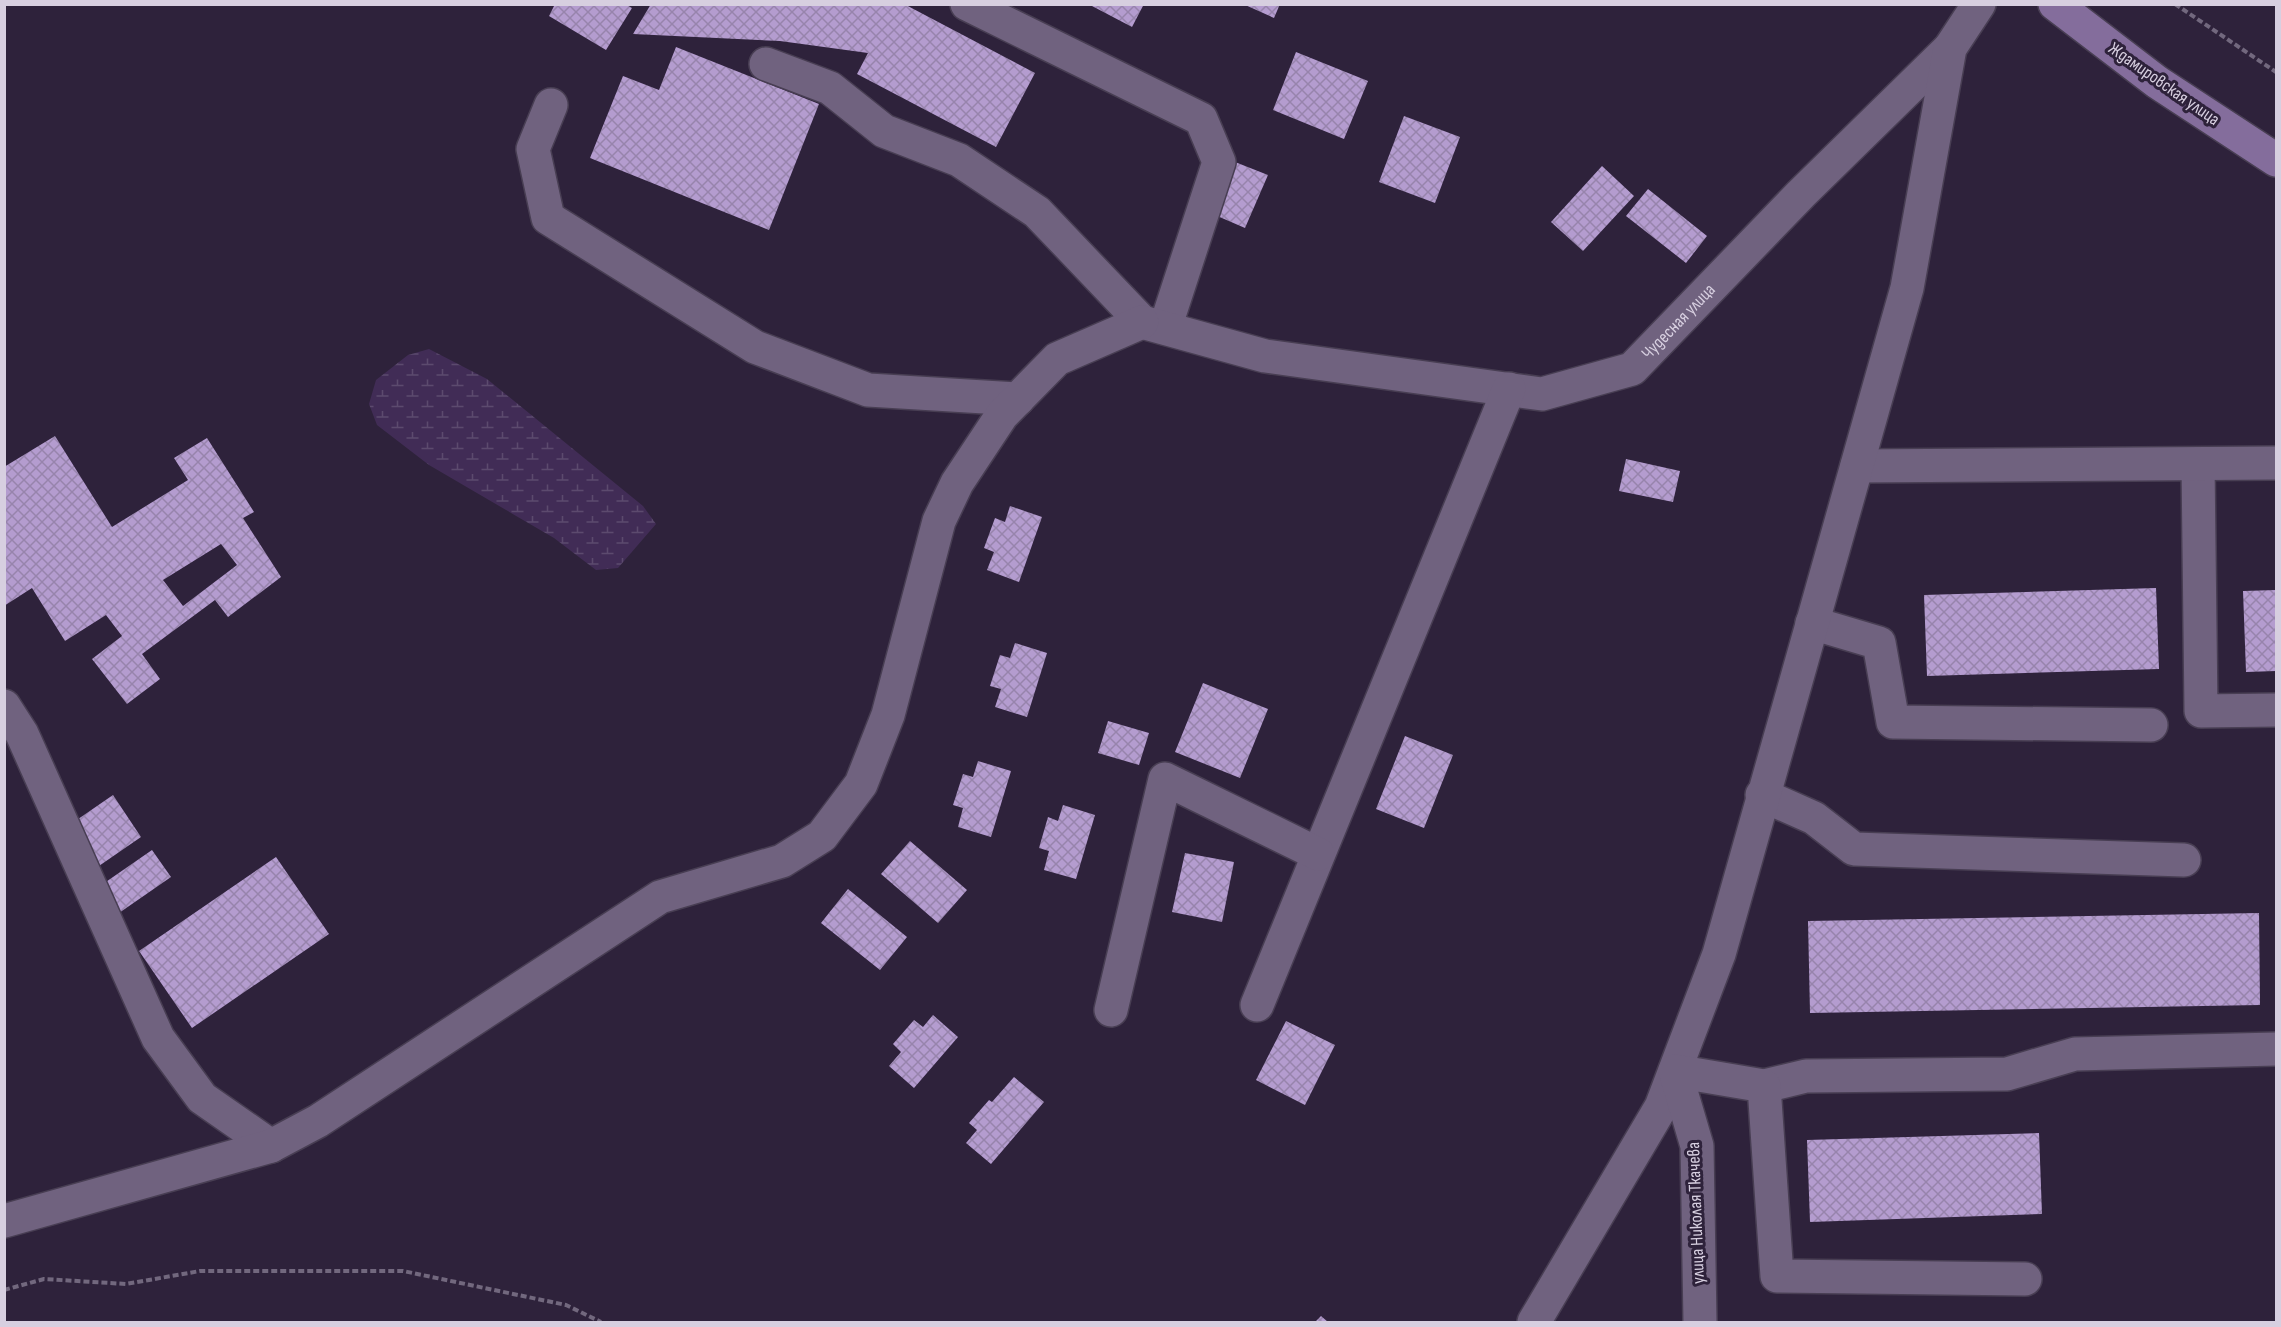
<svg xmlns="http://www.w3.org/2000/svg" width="2281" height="1327" font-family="'Sofia Sans Condensed',sans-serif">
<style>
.wetland{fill:url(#wetland-marsh)}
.building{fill:url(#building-cross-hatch);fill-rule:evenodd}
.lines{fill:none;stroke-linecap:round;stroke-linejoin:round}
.minor-casing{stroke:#483e53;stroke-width:36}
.major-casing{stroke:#483e53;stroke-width:36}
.path{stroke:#72687e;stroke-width:4;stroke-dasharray:6 3;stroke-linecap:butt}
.minor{stroke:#70627f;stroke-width:33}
.major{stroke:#846d9c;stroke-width:33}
.labels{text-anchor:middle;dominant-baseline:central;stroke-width:6;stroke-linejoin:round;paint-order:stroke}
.street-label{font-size:18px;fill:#d7cfe0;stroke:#2e223b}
</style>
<defs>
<pattern id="wetland-marsh" width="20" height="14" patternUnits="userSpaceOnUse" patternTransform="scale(1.5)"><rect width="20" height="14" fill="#412c56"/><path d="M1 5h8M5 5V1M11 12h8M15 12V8" fill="none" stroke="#5c4a6e"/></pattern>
<pattern id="building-cross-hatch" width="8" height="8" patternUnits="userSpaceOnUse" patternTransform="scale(1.5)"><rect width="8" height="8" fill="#b49ccf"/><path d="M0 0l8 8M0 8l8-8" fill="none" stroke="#9784ac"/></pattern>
</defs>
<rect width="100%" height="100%" fill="#2e223b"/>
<path class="wetland" d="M429,349L487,379L643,506L656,524L618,568L596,570L554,538L429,465L377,425L369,404L376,380L408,355Z"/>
<path class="building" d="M555,4H625L632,8L606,50L549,16Z
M651,4H904L1035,73L996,147L857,74L868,53L780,41L633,34Z
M1093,4H1144L1132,27L1092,6Z
M1243,4H1280L1274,18Z
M676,47L819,104L769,230L590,158L623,76L659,90Z
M1296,52L1368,81L1344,139L1273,110Z
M1404,116L1460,137L1435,203L1379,182Z
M1230,160L1268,175L1245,228L1208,212Z
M1602,166L1634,196L1583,251L1551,222Z
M1648,189L1707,236L1686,263L1626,216Z
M55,436L112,527L188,480L174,458L207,438L254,512L243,518L281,577L228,617L215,600L142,654L160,679L127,704L92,659L122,636L106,615L65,641L32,588L4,606V467ZM221,544L237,565L183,606L163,580Z
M1626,459L1680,471L1673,502L1619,491Z
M1010,506L1042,517L1019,582L987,570L994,552L984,548L995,518L1005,522Z
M2156,588L2159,669L1927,676L1924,595Z
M2276,590V671L2246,672L2243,591Z
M1015,643L1047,653L1027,717L995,707L1001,689L990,686L1000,655L1010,658Z
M1203,683L1268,709L1240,778L1175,752Z
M1108,721L1149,733L1139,765L1098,753Z
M1405,736L1453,755L1424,828L1376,809Z
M978,761L1011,771L991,837L958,827L963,808L953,805L963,774L973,777Z
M113,795L141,837L96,868L68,826Z
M1063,805L1095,815L1076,879L1044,870L1049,851L1039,848L1048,817L1058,821Z
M910,841L967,890L938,923L881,874Z
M152,850L171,877L119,913L100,886Z
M1185,853L1234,862L1222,922L1172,912Z
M276,857L329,934L192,1028L139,951Z
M848,889L907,937L880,970L821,923Z
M2259,913L2260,1005L1810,1013L1808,921Z
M933,1015L958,1037L914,1088L889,1066L901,1052L893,1044L914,1020L923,1027Z
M1286,1021L1335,1045L1305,1105L1256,1080Z
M1014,1077L1044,1102L991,1164L966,1143L977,1130L969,1123L989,1100L992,1102Z
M2039,1133L2042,1214L1810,1222L1807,1140Z
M1321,1316L1328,1322H1315Z"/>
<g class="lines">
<g class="minor-casing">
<g id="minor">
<path d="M967,4L1201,119L1219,162L1165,328"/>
<path d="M766,64L830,88L884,131L959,160L1037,212L1142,322"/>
<path d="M551,105L533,149L548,218L755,347L868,390L1018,399"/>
<path id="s1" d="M1142,322L1265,356L1542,394L1632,369L1801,194L1950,48"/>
<path d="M2198,464L2201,711L2276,710"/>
<path d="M1857,466L2276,463"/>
<path d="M1812,623L1879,643L1893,722L2151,725"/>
<path d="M4,706L22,734L158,1038L202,1098L271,1146"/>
<path d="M1762,795L1814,818L1854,849L2184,860"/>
<path d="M1257,1005L1509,389"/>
<path d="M1111,1010L1165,779L1318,854"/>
<path d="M1764,1086L1806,1076L2007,1074L2075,1054L2276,1049"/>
<path d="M4,1221L271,1146L318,1121L660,897L782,861L822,836L861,784L888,715L939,521L957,483L1002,415L1057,359L1142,322"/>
<path d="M1534,1322L1661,1107L1719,954L1907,288L1950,48L1979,4"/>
<path d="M1700,1322L1697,1146L1675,1071L1764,1086L1777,1276L2025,1279"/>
</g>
</g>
<g class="major-casing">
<path id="major" d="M2055,4L2157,82L2276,160"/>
</g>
<path class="path" d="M2175,4L2276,72
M4,1290L44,1279L126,1284L200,1271H403L566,1305L601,1322"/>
<use href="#minor" class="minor"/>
<use href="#major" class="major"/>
</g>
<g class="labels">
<g class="street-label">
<text transform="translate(2164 84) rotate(35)">Ждамировская улица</text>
<text stroke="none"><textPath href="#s1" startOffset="567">Чудесная улица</textPath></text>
<text transform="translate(1696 1213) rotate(-92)">улица Николая Ткачева</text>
</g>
</g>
<rect width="2281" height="1327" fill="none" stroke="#d7cfe0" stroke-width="12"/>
</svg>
